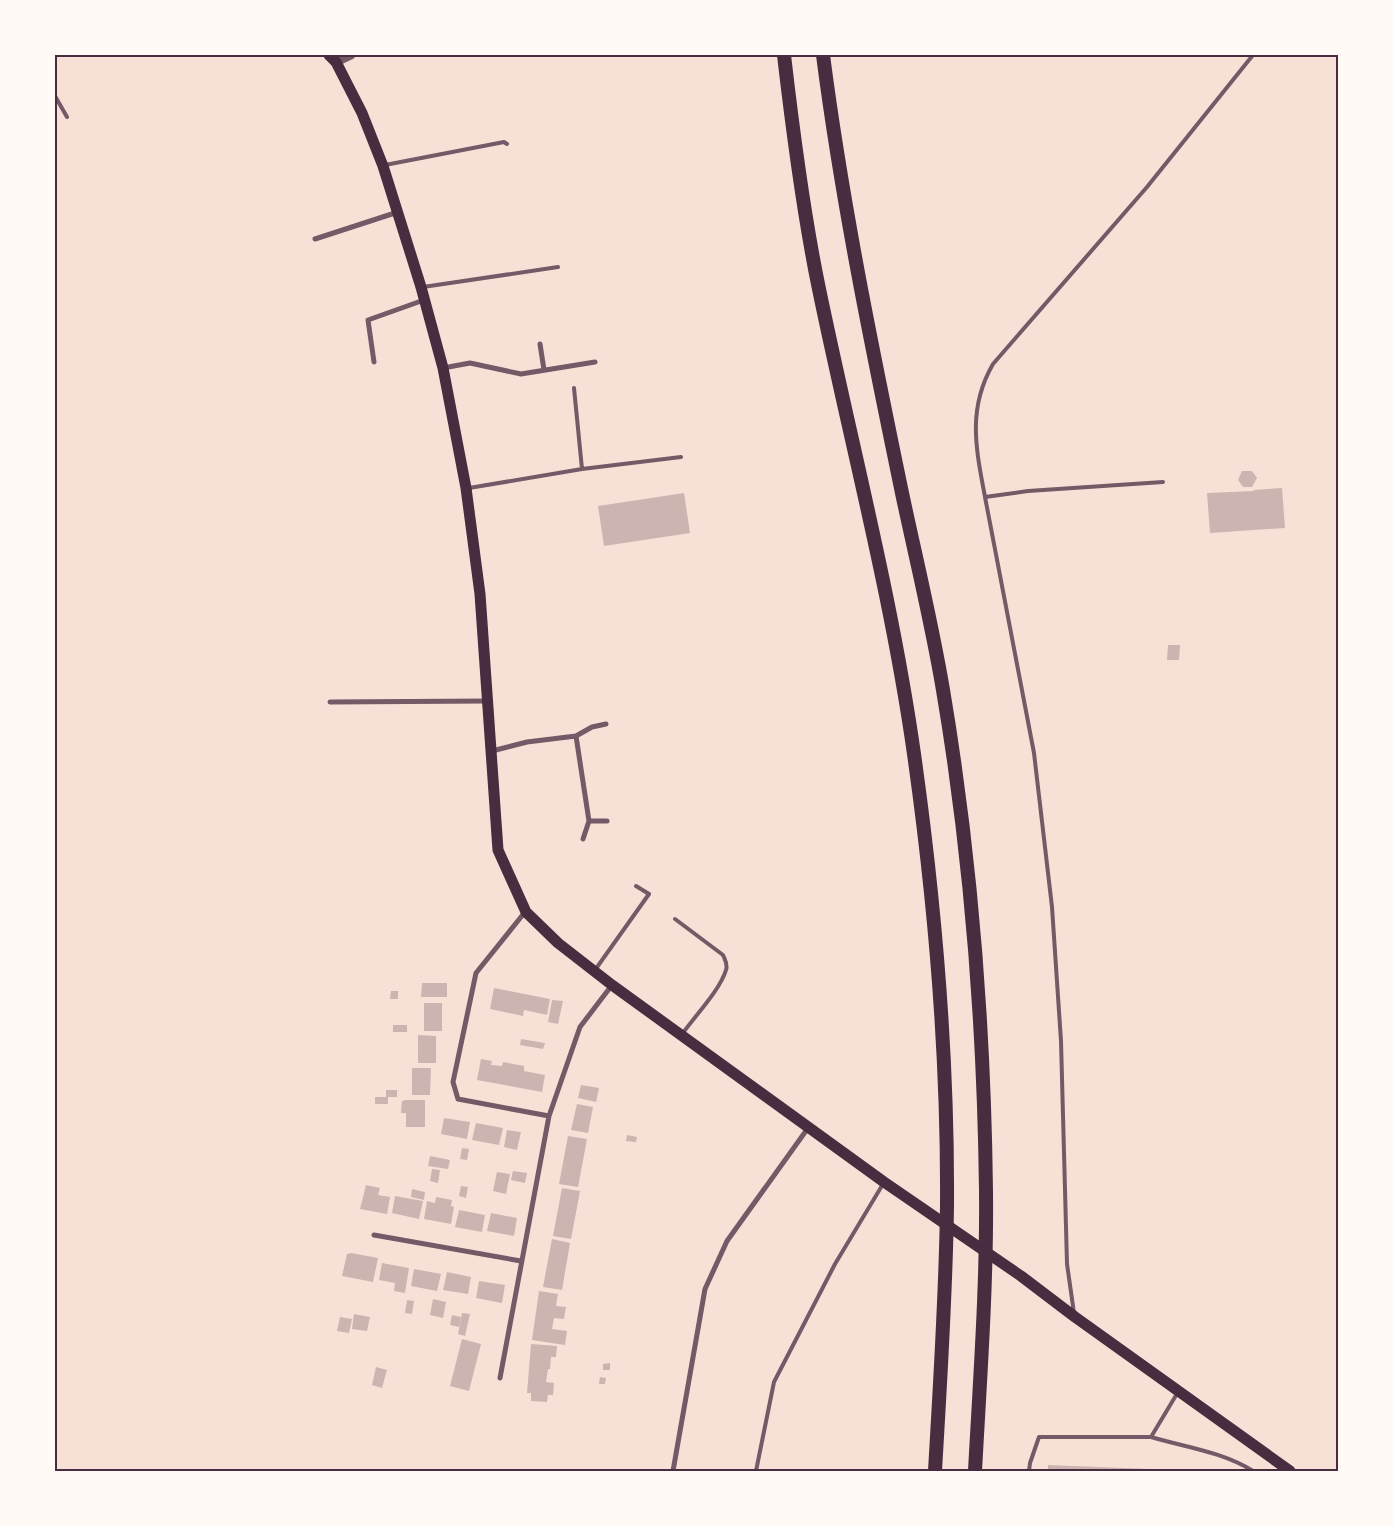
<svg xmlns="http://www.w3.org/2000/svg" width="1393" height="1526" font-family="Raleway,sans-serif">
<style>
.building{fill:#ccb4b1}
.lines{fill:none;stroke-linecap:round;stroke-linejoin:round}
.service{stroke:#755966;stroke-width:4}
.minor{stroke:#755966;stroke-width:5}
.tertiary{stroke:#755966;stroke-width:9}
.primary{stroke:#4a2c40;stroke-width:11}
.motorway{stroke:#4a2c40;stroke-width:14}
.neatline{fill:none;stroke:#4a2c40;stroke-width:2}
</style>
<rect width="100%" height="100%" fill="#f7e1d7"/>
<path class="building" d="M1242,471H1252L1257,478L1252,487H1243L1238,480Z
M1282,488L1285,528L1210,533L1207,493L1254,491V490Z
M684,493L690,533L604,546L598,506Z
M1168,645H1180L1179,660H1167Z
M422,983H447V997H421Z
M494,988L550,999L547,1015L524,1010L523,1016L490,1009Z
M391,991H398V999H390Z
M552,1000L563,1001L558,1024L548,1022Z
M424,1003H442V1031H424Z
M393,1025H407V1032H393Z
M418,1035L436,1036V1063H418Z
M521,1039L545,1043L543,1049L520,1045Z
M481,1059L492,1061L491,1065L502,1066L503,1062L524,1066V1071L545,1075L542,1092L477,1080Z
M412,1068H431L430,1095H412Z
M581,1085L599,1088L596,1102L578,1098Z
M386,1090H397V1097H388V1104H375V1097H386Z
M406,1100H425V1127H406V1113H401L402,1101Z
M577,1104L593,1107L588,1133L571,1130Z
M444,1118L470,1122L467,1139L441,1134Z
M476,1123L503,1128L499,1145L472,1140Z
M507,1130L521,1132L517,1150L504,1147Z
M627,1135L637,1137L636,1142L626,1141Z
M568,1136L587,1139L578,1187L559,1184Z
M462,1148L469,1149L467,1160L460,1159Z
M430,1156L450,1160L448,1169L428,1166Z
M432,1169L440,1170L438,1183L430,1181Z
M513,1171L527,1173L525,1183L511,1180Z
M497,1172L510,1174L506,1194L493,1191Z
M366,1185L380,1188L378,1195L390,1197L387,1214L360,1209Z
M461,1186L468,1187L466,1198L459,1196Z
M562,1188L580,1191L571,1239L553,1236Z
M412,1189L425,1192L424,1200L411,1197Z
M395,1196L423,1201L419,1219L392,1213Z
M436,1197L452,1200L451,1206L454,1207L451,1224L424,1219L427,1201L435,1203Z
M459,1210L485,1215L482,1232L455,1227Z
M491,1213L517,1218L514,1236L487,1231Z
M552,1239L570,1243L562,1290L543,1287Z
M351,1253L378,1258L373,1282L342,1276L347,1254Z
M382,1263L409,1268L405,1293L394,1291L395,1283L379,1280Z
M414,1269L441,1274L437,1291L411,1286Z
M447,1272L471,1277L468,1294L443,1290Z
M479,1281L505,1285L502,1303L476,1298Z
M539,1291L558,1294L556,1306L566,1307L564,1319L554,1318L552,1329L567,1331L565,1345L532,1340Z
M433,1299L446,1302L443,1318L430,1315Z
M407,1300L414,1301L412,1314L405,1313Z
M462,1313L470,1314L465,1336L458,1334Z
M354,1314L370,1317L367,1331L352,1329Z
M452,1315L461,1317L459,1327L450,1325Z
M340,1317L352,1319L349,1333L337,1331Z
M462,1339L481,1344L469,1391L450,1386Z
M531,1344L557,1346L556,1357H551L550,1369H548L546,1382L554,1383L553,1395H548L547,1402L531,1401V1393H527Z
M610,1363V1370H603V1364Z
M376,1367L387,1370L382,1388L372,1385Z
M600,1377L606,1378L605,1384H599Z
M1048,1465L1150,1469V1471H1048Z"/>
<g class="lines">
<path class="service" d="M55,96L67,117
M385,165L504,142L507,144
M423,287L558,267
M574,388L582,469
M1163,482L1028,491L985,497C976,449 967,409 993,364L1147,187L1253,55
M469,488L582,469L681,457
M985,497L1034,753L1052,907L1061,1041L1067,1264L1074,1313
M675,919L723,955C725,960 728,964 726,970C720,990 695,1016 683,1033
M595,970L649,894L636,886
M1151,1437C1185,1447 1223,1452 1253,1471
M756,1471L774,1382L835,1264L883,1184
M1029,1471L1030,1463L1039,1437H1151L1178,1392"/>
<path class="minor" d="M315,239L398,212
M540,344L544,370
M374,362L368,320L424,300
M443,368L470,363L521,374L595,362
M330,702L487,701
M576,736L589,821L583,839
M492,751L527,742L576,736L592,727L606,724
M589,821H607
M525,912L476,973L453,1082L458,1099L549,1116
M374,1235L521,1261
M500,1378L549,1116L580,1027L612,985
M673,1471L705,1289L727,1241L808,1128"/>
<path class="tertiary" d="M336,62L351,55"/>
<path class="primary" d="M329,55L336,62L362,113L383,166L421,287L443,368L466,488L480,594L498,850L526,912L558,943L612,985L884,1182L1021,1276L1075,1317L1290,1471"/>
<path class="motorway" d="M784,55C793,133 803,212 819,289C851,444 892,598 914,754C935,903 948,1055 947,1205C946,1294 940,1383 935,1471
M823,55C842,202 872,348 902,493C916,559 932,624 943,690C971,856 984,1023 986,1191C987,1284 980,1378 975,1471"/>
</g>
<rect width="1393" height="1526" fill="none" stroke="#fffaf5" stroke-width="112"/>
<rect x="56" y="56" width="1281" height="1414" class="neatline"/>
</svg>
